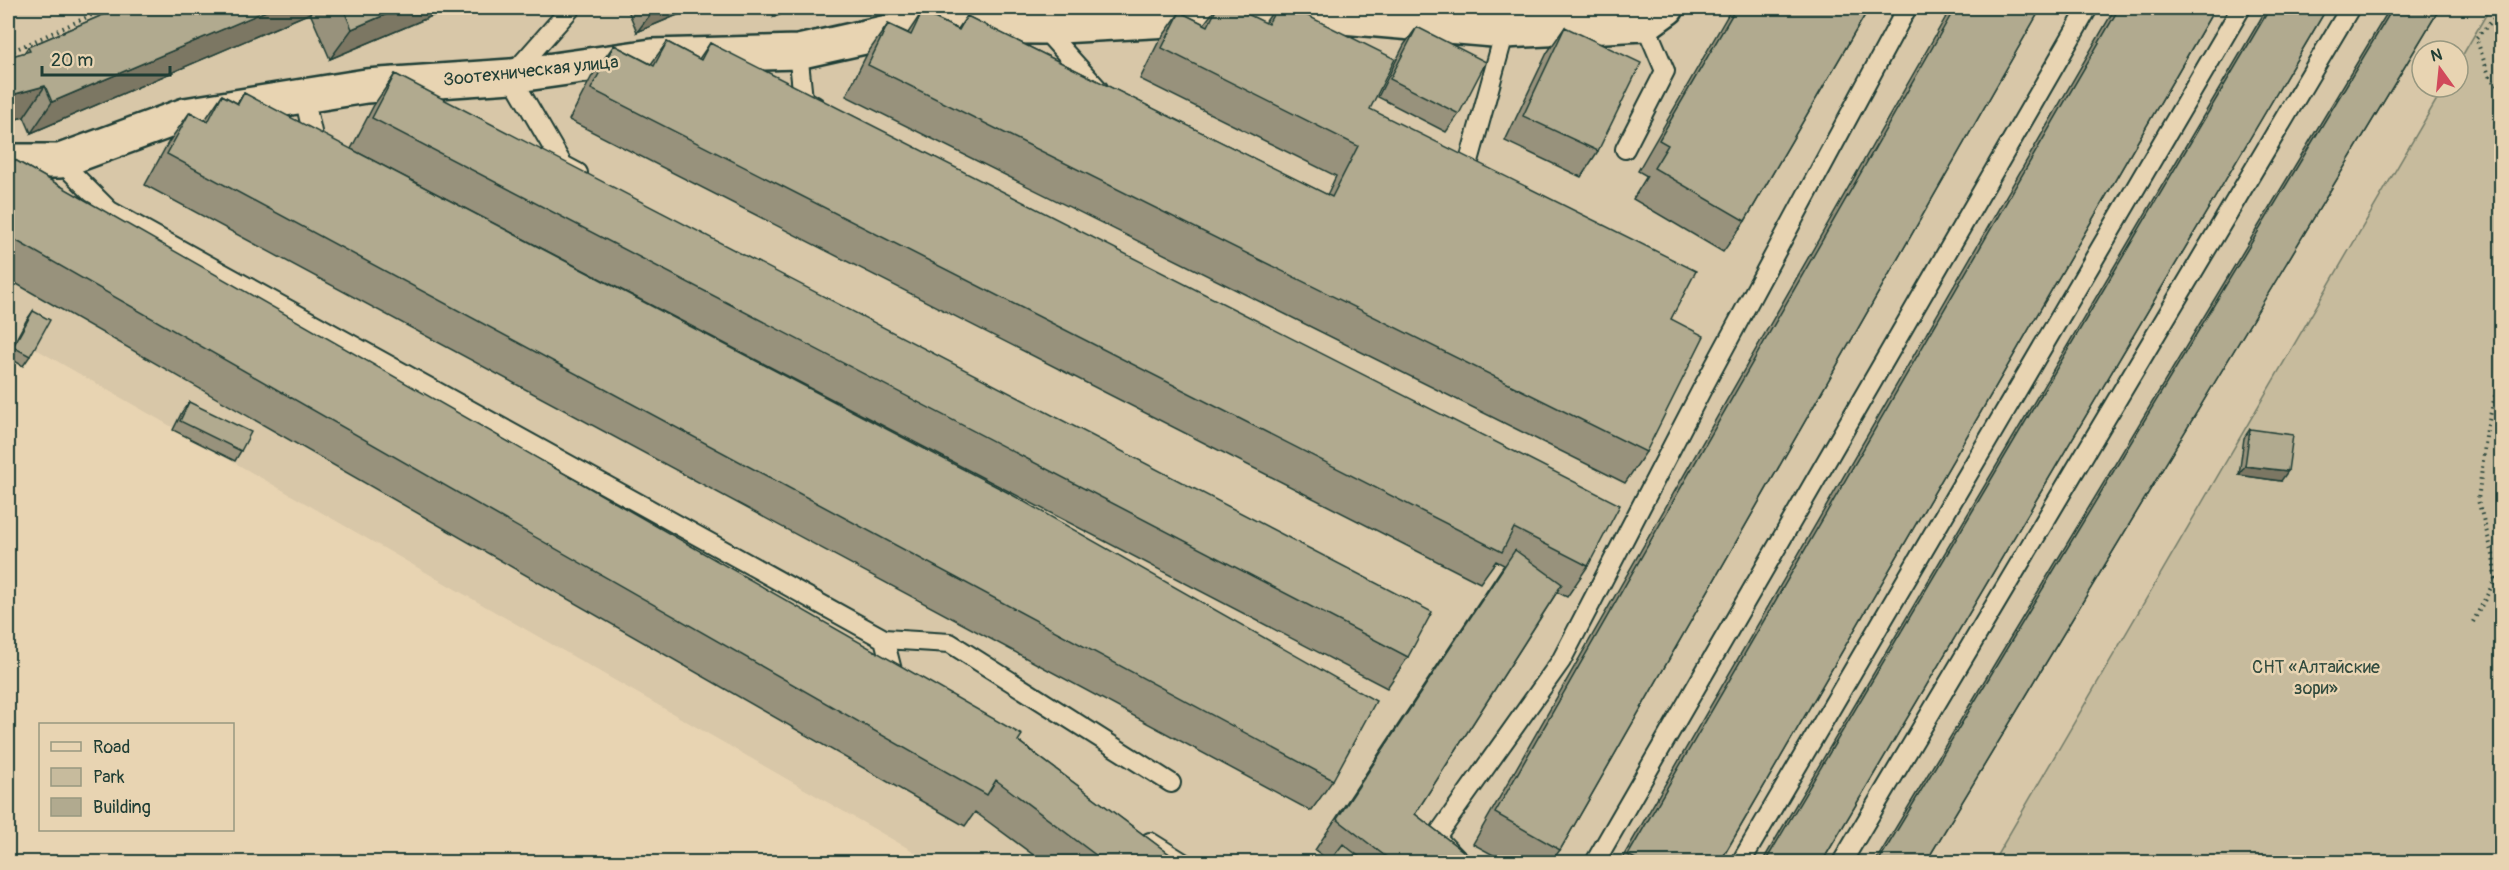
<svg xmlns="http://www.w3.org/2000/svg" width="2509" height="870" font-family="Pangolin,sans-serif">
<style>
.built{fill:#d8c7a8}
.green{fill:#c7bb9d;stroke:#737c68;stroke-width:1.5}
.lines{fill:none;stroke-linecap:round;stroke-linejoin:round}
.lane-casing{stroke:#1f3d34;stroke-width:22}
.street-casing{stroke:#1f3d34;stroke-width:38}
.path{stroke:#1f3d34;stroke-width:4;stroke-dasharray:1.5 4.5;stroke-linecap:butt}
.lane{stroke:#e8d4b2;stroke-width:18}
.street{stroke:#e8d4b2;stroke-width:33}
.wall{fill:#98927b;stroke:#1f3d34;stroke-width:1.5}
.shaded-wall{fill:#7c7764;stroke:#1f3d34;stroke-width:1.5}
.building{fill:#b1aa8f;stroke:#1f3d34;stroke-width:1.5}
.labels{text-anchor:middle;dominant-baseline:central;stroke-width:5;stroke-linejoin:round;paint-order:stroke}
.street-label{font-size:18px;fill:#1f3d34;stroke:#e8d4b2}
.park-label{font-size:18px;fill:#304a3e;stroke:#e8d4b2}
</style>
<rect width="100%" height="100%" fill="#e8d4b2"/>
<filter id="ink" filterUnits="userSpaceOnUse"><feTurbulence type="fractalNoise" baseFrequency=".0167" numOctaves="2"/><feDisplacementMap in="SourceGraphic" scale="12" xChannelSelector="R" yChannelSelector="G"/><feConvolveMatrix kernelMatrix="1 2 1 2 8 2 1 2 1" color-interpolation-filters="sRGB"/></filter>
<g filter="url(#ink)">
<path class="built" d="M8,8H2490L2458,63V51H2422V87H2444L1993,862H932L8,333Z"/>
<path class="green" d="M2490,8H2501V862H1993L2444,87H2458V63Z"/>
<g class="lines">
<g class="lane-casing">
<path id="lane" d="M571,8L511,76L563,165L578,173
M1042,27L1099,90
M798,52L803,99L815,106
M304,96L316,150L318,151
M1625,149L1665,71L1645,24
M60,161L110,211L884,639L893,674L901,679
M1469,161L1505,31
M884,639L950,643L1171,783
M1150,842L1182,862
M1460,862L1436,837L1561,661L1701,391L1907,8
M1595,862L2088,8
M1741,862L2241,8
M1842,862L2350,8"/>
</g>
<g class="street-casing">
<path id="street" d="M8,161H60L185,115L366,86L511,76L652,56L798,52L914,26L1042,27L1296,13L1505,31L1645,24L1667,8"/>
</g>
<path class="path" d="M2502,10L2476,38L2490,78L2502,90
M8,53L107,8
M2473,622L2495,580L2493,555L2478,500L2487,429L2502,366"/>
<use href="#lane" class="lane"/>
<use href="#street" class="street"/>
</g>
<path class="wall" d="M119,8H451L330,59L310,13L31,133L24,117L8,121V57L24,53L28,47Z
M627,8H694L637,32Z
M770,8H797L774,17Z
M1216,8H1235L1265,23L1275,8H1292L1370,109L1671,319L1646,452L1625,483L846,96L867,54L888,24L908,33L922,12L958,29L967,16L1327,195L1336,176L1140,79L1158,43L1180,12L1204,24Z
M1732,8H1869L1745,221L1723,252L1633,199L1647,176L1638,171Z
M1951,8H2041L1560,850L1551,862H1506L1473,844Z
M2115,8H2215L1720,862H1620Z
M2267,8H2327L1822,862H1762Z
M2390,8H2440L1926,862H1875Z
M1417,27L1459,114L1446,132L1378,97L1404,45Z
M1565,27L1598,151L1581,177L1505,141L1547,53Z
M667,42L699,59L710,43L1588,566L1567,597L1557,592L1415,814L1477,862H1329L1330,861L1315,850L1504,565L1496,561L1480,583L569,120L592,76L614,45L651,64Z
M395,74L1408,657L1387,688L351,149L374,105Z
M244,93L1333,780L1311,811L145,185L168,143L190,112L205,120L222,95L237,103Z
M8,156L1018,741L1180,862H1043L975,812L965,826L8,279Z
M33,311L30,356L23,366L8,357V354L26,321Z
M189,402L241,451L235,461L173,430L182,412Z
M2250,429L2281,481L2239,475L2244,438Z"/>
<path class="shaded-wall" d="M273,8H314L310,13L31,133L52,102Z
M401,8H451L330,59L352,29Z
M655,8H694L637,32Z
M781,8H797L774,17Z
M45,86L24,117L8,121V96Z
M2245,466L2288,471L2281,481L2239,475Z"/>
<path class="building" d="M119,8H273L52,102L45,86L8,96V57L30,51L28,47Z
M343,8H401L352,29Z
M1217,8H1235L1268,24L1277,8H1292L1395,59L1370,109L1696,271L1671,319L1704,336L1646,452L868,65L888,24L911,35L922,12L959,30L967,16L1332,197L1358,146L1162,48L1180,12L1208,26Z
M1736,8H1869L1745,221L1654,168L1668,145L1659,140Z
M1955,8H2041L1560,850L1495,813Z
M2119,8H2215L1720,862H1641L1628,855Z
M2270,8H2327L1822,862H1765Z
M2393,8H2440L1926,862H1878Z
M1417,27L1486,62L1459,114L1390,79Z
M1565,27L1641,63L1598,151L1523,116Z
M667,42L701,60L710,43L1620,505L1588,566L1514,528L1502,552L591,89L614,45L654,66Z
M395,74L1432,612L1408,657L372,118Z
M244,93L1007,492L1376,701L1333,780L167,154L190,112L208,122L222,95L238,104Z
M8,156L1022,735L1018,741L1180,862H1105L996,780L987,795L8,236Z
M8,301L13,304L8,315Z
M33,311L50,320L30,356L13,347Z
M189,402L251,432L241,451L180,421Z
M2250,429L2293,435L2288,471L2245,466Z
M1515,550L1562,584L1415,814L1477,862H1393L1337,819Z
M1343,844L1366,862H1329Z"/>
</g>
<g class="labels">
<g class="street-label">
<text transform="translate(531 71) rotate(-6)">Зоотехническая улица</text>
</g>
<g class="park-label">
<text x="2316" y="667">СНТ «Алтайские<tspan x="2316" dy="21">зори»</tspan></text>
</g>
</g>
<rect width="2509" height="870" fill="none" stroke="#e8d4b2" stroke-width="30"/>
<rect x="15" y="15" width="2479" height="840" fill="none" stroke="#1f3d34" stroke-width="2" filter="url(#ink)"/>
<rect x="39" y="723" width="195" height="108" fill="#e8d4b2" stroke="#989880" stroke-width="1.5"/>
<rect x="51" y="742" width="30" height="9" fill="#e8d4b2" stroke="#989880" stroke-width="1.5"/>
<text x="93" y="753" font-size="18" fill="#1f3d34">Road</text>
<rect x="51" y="768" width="30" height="18" fill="#c7bb9d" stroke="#989880" stroke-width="1.5"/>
<text x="93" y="783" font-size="18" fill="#1f3d34">Park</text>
<rect x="51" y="798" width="30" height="18" fill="#b1aa8f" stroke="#989880" stroke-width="1.5"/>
<text x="93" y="813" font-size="18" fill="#1f3d34">Building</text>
<g transform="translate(2440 69) rotate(345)"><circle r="28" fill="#e8d4b2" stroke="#989880" stroke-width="1.5"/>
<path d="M0-4.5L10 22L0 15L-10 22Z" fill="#d1495b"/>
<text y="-9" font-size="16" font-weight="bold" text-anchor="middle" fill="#1f3d34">N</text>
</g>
<path d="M42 66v9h128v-9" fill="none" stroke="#1f3d34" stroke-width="3"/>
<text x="51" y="66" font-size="18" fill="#1f3d34" stroke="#e8d4b2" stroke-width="4.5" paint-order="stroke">20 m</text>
</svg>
